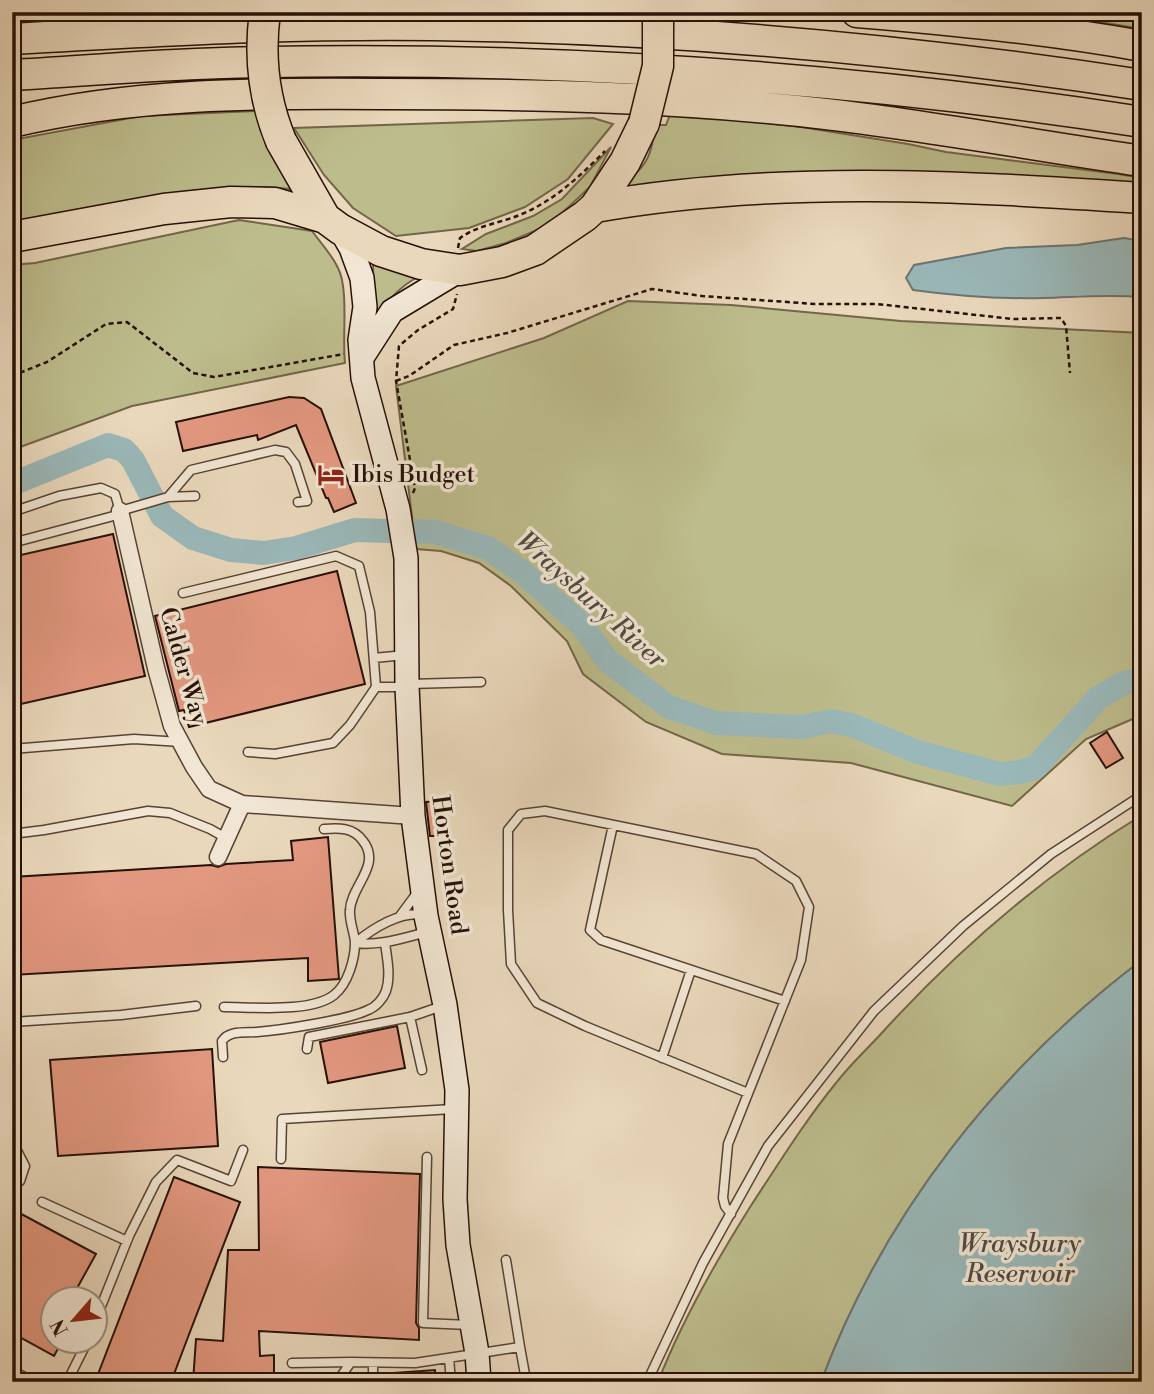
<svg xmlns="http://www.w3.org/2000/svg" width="1154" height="1394" font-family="'Libre Bodoni',serif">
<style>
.green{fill:#bdbc8c;stroke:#726648;stroke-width:2}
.water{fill:#9ab8b9;stroke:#6c7571;stroke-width:2}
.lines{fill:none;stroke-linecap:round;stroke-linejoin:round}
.river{stroke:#9ab8b9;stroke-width:24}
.building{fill:#e39880;stroke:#261005;stroke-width:2}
.lane-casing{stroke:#574233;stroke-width:11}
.street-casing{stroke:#574233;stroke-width:19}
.secondary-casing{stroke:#261005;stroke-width:26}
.highway-casing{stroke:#261005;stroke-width:33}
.path{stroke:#261005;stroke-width:2.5;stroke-dasharray:5 3.5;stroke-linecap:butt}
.lane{stroke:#f1e6d3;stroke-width:8}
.street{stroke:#f1e6d3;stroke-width:16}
.secondary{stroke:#f1e6d3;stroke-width:23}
.highway{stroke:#ead8bc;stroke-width:30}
.highway-bridge-casing{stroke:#261005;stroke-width:33;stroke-linecap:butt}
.highway-bridge{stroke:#ead8bc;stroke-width:30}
.labels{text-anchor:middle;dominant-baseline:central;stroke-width:7;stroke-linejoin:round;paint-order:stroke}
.poi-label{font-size:24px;fill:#261005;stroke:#f1e6d3;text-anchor:start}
.street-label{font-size:24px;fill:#261005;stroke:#f1e6d3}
.water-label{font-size:26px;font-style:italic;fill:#4f4b44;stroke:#f1e6d3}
</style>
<rect width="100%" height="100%" fill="#ead8bc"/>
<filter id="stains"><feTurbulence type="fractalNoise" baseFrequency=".00286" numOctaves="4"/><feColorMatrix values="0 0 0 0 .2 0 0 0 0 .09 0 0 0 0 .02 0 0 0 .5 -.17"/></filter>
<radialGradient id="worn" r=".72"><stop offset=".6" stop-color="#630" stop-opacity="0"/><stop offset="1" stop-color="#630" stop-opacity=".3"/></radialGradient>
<path class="green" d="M1007,12H1109L1142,20V29L1046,13L1042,15Z
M257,111L298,190C202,177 107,210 12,221V140L141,116Z
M671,112L801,127L908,144L946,152L1118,174L1142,178V187L704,178L625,188C629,179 633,176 639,170C651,158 654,141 654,125H666Z
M593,118L613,124L568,179L525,207L469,228L396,236L353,208L324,175L294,128Z
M611,147L590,187L549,225L506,243L477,251L462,249L486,234L533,216L562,199Z
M239,220L312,231C321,243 332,255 338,268C349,289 342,337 345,363L132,406L12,450V265L35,263Z
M375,262L416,278C398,288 385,303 374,321L373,264Z
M628,301L731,305L901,321L1142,333V715L1086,739L1012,806L851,763L722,754L646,722L583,674L567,641L511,586L479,563L441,551L416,549L396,386L544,338Z
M1142,815V960C999,1068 884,1213 821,1382H658C682,1320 716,1261 752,1204C779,1163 805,1121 836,1083C849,1066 865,1051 879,1036C956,951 1044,875 1142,815Z"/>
<path class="water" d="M1124,238L1142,241V297C1109,294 1077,297 1044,298C1001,299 956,296 913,290L906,278L914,265L1006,248L1077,245Z
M1142,960V1382H821C884,1213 999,1068 1142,960Z"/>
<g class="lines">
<path class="river" d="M12,484L108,445L124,450L133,460L162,516L193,538L231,550L264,553L296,548L355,530L389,531
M414,531L435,532L488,548L522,572L581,624L608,661L669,707L716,723L802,727L831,721L852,725L917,752L1000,774L1021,772L1036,767L1099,697L1124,683L1142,679"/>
</g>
<path class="building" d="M289,397L304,398L321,409L356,503L334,512L328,498H326L296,425L258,440L257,435L183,451L176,422Z
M113,534L145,676L12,706V557Z
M337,571L365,684L189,727L184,710L179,711L155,616Z
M1107,732L1123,758L1106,768L1090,743Z
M440,801L442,836H430L426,802Z
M328,837L339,979L308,981V958L12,975V877L211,865L218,867L226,864L293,860L291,841Z
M397,1026L405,1068L328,1083L320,1042Z
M212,1049L218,1146L58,1156L50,1060Z
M258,1167L420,1174L416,1323L419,1328V1340L259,1331L260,1356L274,1355V1382H193L196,1339L223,1341L228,1250H259Z
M174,1177L240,1202L188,1337L171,1382H95Z
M12,1209L96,1254L71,1299H52V1341H62L54,1356L12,1333Z
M435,1370L436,1382H394V1373Z"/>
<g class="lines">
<g class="lane-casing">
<path id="lane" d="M168,497L191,470L275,450L286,452L295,464L307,501L298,502
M12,512L59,496L101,488L115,494L120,511L168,497L195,496
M12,543L121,514
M183,593L336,556L359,566L370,612L376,687L350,725L333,743L275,754L248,752
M374,658L405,655
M410,684L481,682
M376,687H404
M12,749L134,739L181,742
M613,825L590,930L601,940L785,1001
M12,834L44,830L148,811L170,813L210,829L226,838
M400,916L417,893
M355,943C372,929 401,910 424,915
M355,943C380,946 403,938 427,932
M224,1007C253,1007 311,1013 334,995C348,984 355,959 355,942C354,931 349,921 350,910C351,886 382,865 363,841C353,827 339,828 324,829
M410,1017L422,1070
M12,1022L121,1015L196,1006
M307,1049L309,1037L410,1017L442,1006
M223,1057L222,1041C230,1030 245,1033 257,1032C282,1030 347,1020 368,1010C376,1007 383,999 386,991C391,976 387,958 385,943
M662,1058L691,970
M12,1141L25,1166L20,1181L12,1186
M427,1157L423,1323L469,1325
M281,1159L282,1119L453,1109
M42,1202L127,1241
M731,1214L725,1206L723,1198L728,1144L801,960L809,907L796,881L756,854L545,811L521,814L508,830V910L511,964L537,1003L585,1026L748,1093
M506,1260L520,1347
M94,1324L129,1236L156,1182L177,1160L231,1181L243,1150
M449,1358L451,1382
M292,1363L351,1362
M373,1363V1382
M12,1370L33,1382
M67,1382L87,1342
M337,1382L351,1362L415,1363L520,1347L526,1380
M647,1382L703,1263L768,1146L874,1011L963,926L1051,854L1142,795"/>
</g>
<g class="street-casing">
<path id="street" d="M120,511L156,668L172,726L194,767L209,789L242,804L413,816
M218,857L242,804"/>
</g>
<g class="secondary-casing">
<path id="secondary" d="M340,229L351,248L362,278L365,307L360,340L363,378L398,509L406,558L407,686L413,816L426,916L445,1005L457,1090L455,1199L458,1245L477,1353L479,1382
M363,356L392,311L460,270"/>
</g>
<g class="highway-casing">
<path id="highway" d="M857,12C952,20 1048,29 1142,46
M12,39C152,31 293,23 433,25C671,28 907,49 1142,85
M12,75C82,71 152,65 223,63C530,55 838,75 1142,122
M12,122C133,93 258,93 381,94C529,94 678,97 826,114C931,126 1037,146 1142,161
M281,141L325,218L340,229L381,251L421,264L460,270L502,262L535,250L585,216L595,207L625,162L644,123
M595,207C775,175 960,186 1142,198
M12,237L164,209L231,202L275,203L325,218"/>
</g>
<path class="path" d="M458,248L460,238C478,225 501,223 522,214C555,200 580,176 605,151
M12,376L47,362L106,324L127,322L193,373L214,377L344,354
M396,381L409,376L454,345L507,333L652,289L702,296L815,304H877L1013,319L1061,318L1066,326L1070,373
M413,493L415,488L396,381L399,346L418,330L453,309L457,294"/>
<use href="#lane" class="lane"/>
<use href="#street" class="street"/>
<use href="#secondary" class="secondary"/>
<use href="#highway" class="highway"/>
<g class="highway-bridge-casing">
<path id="highway-bridge" d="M265,12C259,55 264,100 281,141
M644,123L658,66V12"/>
</g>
<use href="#highway-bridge" class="highway-bridge"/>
</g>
<defs>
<g id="hotel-bare" transform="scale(2.1)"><path d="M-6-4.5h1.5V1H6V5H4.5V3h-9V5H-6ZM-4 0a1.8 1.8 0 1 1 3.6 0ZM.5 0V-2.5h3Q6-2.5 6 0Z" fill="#8f2418" stroke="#f1e6d3" stroke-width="2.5" paint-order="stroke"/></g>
</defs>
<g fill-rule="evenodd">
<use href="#hotel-bare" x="331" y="475"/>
</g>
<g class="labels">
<g class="poi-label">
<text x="352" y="475">Ibis Budget</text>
</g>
<g class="street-label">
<text transform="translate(183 666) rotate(74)">Calder Way</text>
<text transform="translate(449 865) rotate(82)">Horton Road</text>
</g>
<g class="water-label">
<text transform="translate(591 600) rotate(42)">Wraysbury River</text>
<text x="1020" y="1244">Wraysbury<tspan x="1020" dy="30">Reservoir</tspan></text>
</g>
</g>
<rect width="1154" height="1394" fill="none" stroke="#ead8bc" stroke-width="42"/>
<rect x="14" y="14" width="1126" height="1366" fill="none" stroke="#261005" stroke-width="3.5"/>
<rect x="21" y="21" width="1112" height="1352" fill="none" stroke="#261005" stroke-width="2"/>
<g transform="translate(74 1320) rotate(242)"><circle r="33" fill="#f1e6d3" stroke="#a09081" stroke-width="2"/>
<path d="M0-5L12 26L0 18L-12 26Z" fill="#8f2418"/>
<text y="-10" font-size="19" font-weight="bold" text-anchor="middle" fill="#261005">N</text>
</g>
<rect width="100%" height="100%" filter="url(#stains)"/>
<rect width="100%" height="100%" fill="url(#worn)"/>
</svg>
